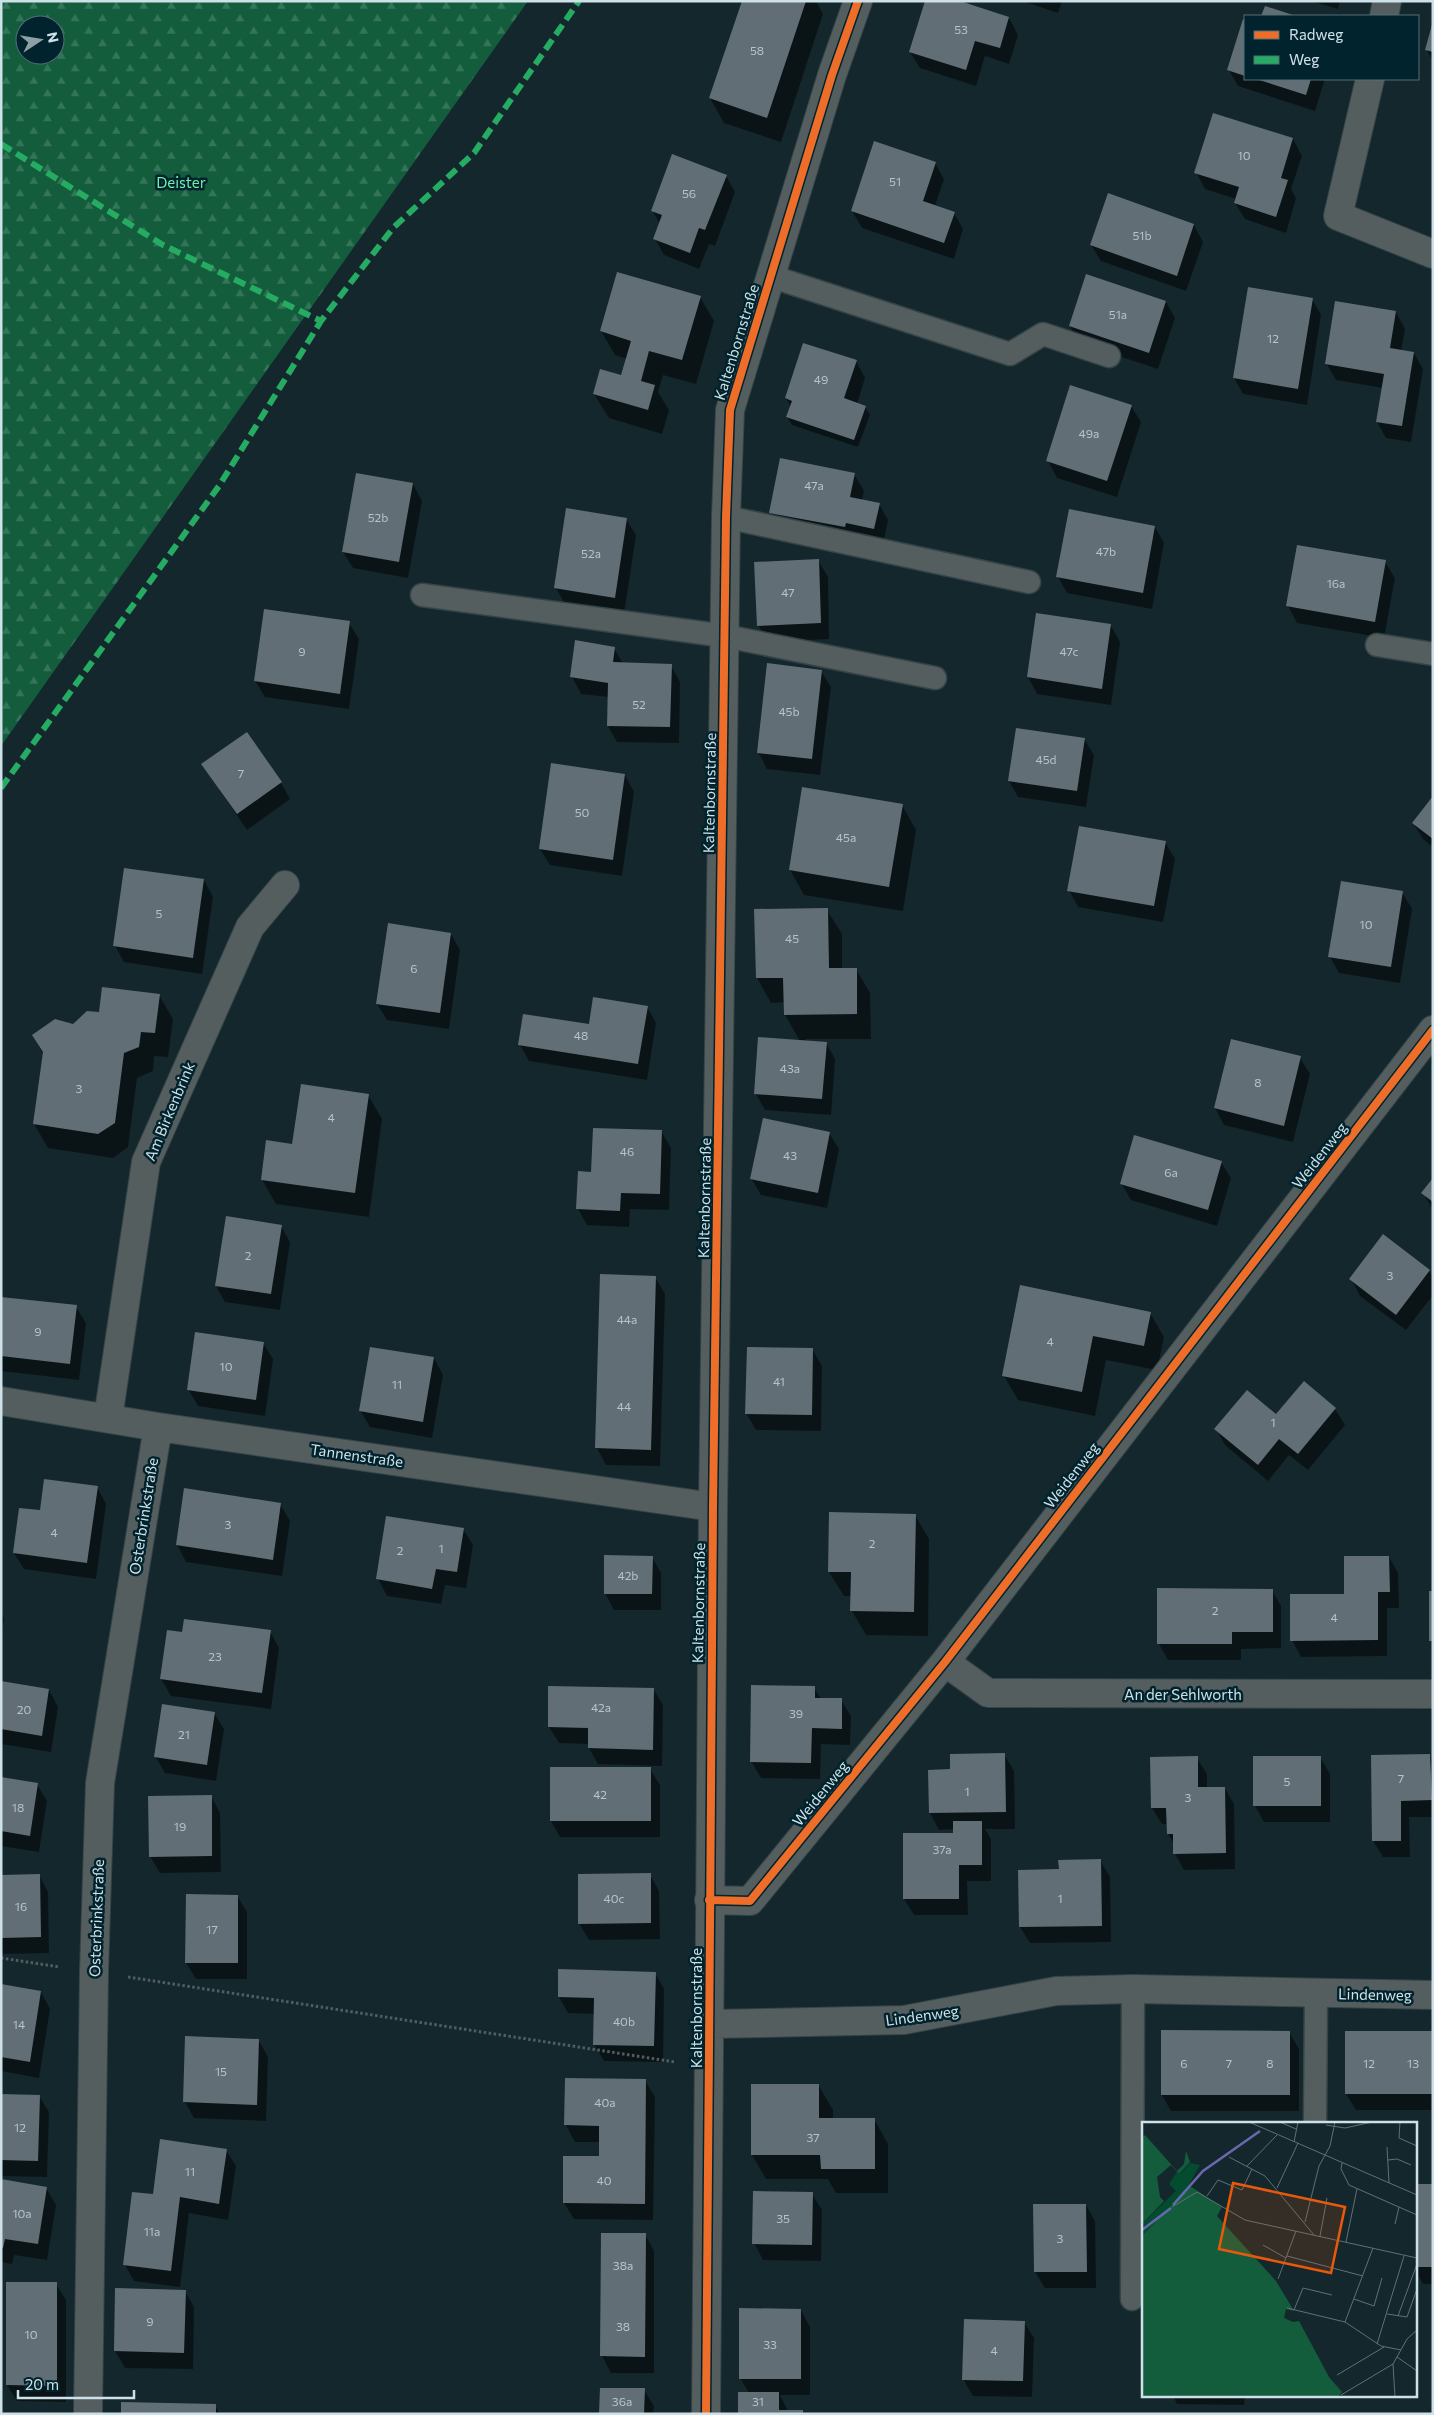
<svg xmlns="http://www.w3.org/2000/svg" width="1434" height="2415" font-family="Commissioner,sans-serif">
<style>
.forest{fill:url(#forest-firs);fill-rule:evenodd}
.shadow{fill:#0007}
.building{fill:#626e75}
.lines{fill:none;stroke-linecap:round;stroke-linejoin:round}
.service-casing{stroke:#344448;stroke-width:25}
.minor-casing{stroke:#344448;stroke-width:30}
.path{stroke:#525d5f;stroke-width:3;stroke-dasharray:2.5 2.5;stroke-linecap:butt}
.service{stroke:#555e5f;stroke-width:22}
.minor{stroke:#555e5f;stroke-width:28}
.quiet{stroke:#26ab63;stroke-width:6;stroke-dasharray:12 6;stroke-linecap:butt}
.cycleway-casing{stroke:#01232d;stroke-width:11}
.cycleway{stroke:#ee6e29;stroke-width:8}
.labels{text-anchor:middle;dominant-baseline:central;stroke-width:5;stroke-linejoin:round;paint-order:stroke}
.number-label{font-size:12px;fill:#b4c4cb}
.park-label{font-size:15px;fill:#6ef0ab;stroke:#01232d}
.street-label{font-size:15px;fill:#cfe1e8;stroke:#01232d}
.inset-river{fill:none;stroke:#6a67b1;stroke-width:2.5}
.inset-road{fill:none;stroke:#5f7177;stroke-width:1}
.view{fill:#e8590c;fill-opacity:0.15;stroke:#e8590c;stroke-width:2.5}
.inset-edge{fill:none;stroke:#cfe1e8;stroke-width:2.5}
</style>
<defs>
<pattern id="forest-firs" width="22" height="20" patternUnits="userSpaceOnUse" patternTransform="scale(1.25)"><rect width="22" height="20" fill="#135d3c"/><path d="M5 1l3.5 6h-7zM16 11l3.5 6h-7z" fill="#347458"/></pattern>
</defs>
<rect width="100%" height="100%" fill="#14272c"/>
<path class="forest" d="M1,1H528L1,746ZM25,25H55V55H25Z"/>
<path class="shadow" d="M743,1H816L823,14L781,142L724,123L710,98Z
M1022,1H1062L1058,13Z
M1310,1H1340L1338,9Z
M1009,18L1018,35L1009,64L985,56L976,86L920,68L910,52Z
M1244,21L1245,79H1325L1315,111L1238,86L1229,70Z
M1433,23V61L1426,49Z
M1293,139L1302,156L1291,189L1296,198L1286,233L1245,219L1235,203L1236,199L1205,189L1196,172Z
M935,163L944,179L935,206L954,213L963,229L954,259L862,228L852,211Z
M726,176L735,192L715,246L709,244L699,269L664,255L655,239L660,224L652,210Z
M1194,225L1203,242L1186,291L1101,261L1091,245Z
M700,297L714,321L696,384L663,375L658,392L669,410L662,434L609,418L594,394L622,377L627,359L615,355L601,331Z
M1312,299L1321,315L1307,405L1243,394L1234,378Z
M1166,302L1175,318L1158,369L1079,343L1070,326Z
M1396,312L1405,329L1401,351L1414,353L1423,369L1411,442L1386,438L1377,422L1383,388L1336,380L1326,363Z
M856,361L865,378L857,404L865,407L870,415L858,447L792,425L787,417L791,407L786,398Z
M1131,406L1141,422L1117,497L1057,478L1048,461Z
M854,474L864,491L862,501L879,504L888,520L883,545L780,529L770,512Z
M413,484L422,501L408,578L353,568L343,552Z
M626,519L636,535L624,614L565,604L556,588Z
M1155,527L1164,543L1152,609L1067,593L1058,577Z
M818,560L828,577L829,639L768,642L758,625Z
M1385,562L1395,578L1384,638L1297,623L1288,606Z
M349,623L359,639L349,709L265,697L255,681Z
M1111,626L1120,642L1111,705L1037,694L1028,677Z
M614,648L623,664L671,666L680,682L679,743L617,742L608,726L609,697L581,694L572,677Z
M821,671L831,687L820,775L767,769L758,752Z
M1084,739L1094,755L1086,807L1018,797L1009,781Z
M203,765L281,783L290,799L247,830Z
M625,775L634,792L622,876L550,865L540,849Z
M1433,798V847L1423,839L1413,823Z
M902,805L916,830L903,911L804,895L790,870Z
M1165,842L1175,859L1163,922L1078,907L1069,890Z
M204,880L213,897L202,974L124,962L115,946Z
M1402,892L1412,909L1400,983L1339,973L1330,957Z
M827,910L842,934V969H856L870,993L871,1039H805V1041L826,1043L835,1059L831,1115L765,1110L756,1094L800,1041L785,1015V1002L771,1003L757,978L755,911Z
M451,934L460,950L449,1029L387,1020L377,1004Z
M159,995L173,1019L168,1057L154,1056L153,1071L137,1078L128,1147L113,1158L48,1148L34,1124L44,1055L33,1036L74,1025L100,1013Z
M647,1007L656,1023L647,1080L529,1061L520,1045Z
M1300,1058L1310,1074L1293,1142L1224,1125L1215,1108Z
M368,1095L382,1119L369,1217L276,1204L262,1180L293,1145Z
M661,1131L671,1148L669,1210L630,1209L629,1227L587,1225L578,1209L593,1173Z
M829,1133L839,1149L827,1208L761,1195L751,1178Z
M1221,1162L1231,1178L1217,1226L1131,1200L1121,1183Z
M1433,1180V1210L1423,1193Z
M281,1226L290,1242L280,1310L225,1302L216,1286Z
M1429,1271L1433,1277V1295L1406,1330L1360,1296L1351,1279Z
M601,1275L655,1277L665,1294L660,1466L606,1465L597,1448Z
M1021,1287L1150,1313L1164,1337L1157,1370L1106,1360L1095,1416L1018,1400L1004,1376Z
M1,1298L76,1307L86,1323L79,1380L1,1371Z
M263,1343L273,1359L265,1416L198,1406L188,1389Z
M812,1349L822,1366L821,1431L756,1430L746,1413Z
M434,1358L443,1375L432,1438L370,1427L360,1410Z
M1335,1409L1345,1425L1308,1470L1289,1455L1268,1481L1225,1445L1216,1429Z
M97,1487L106,1504L96,1579L24,1569L14,1553L41,1512Z
M280,1504L290,1521L282,1576L186,1562L177,1545Z
M915,1515L929,1539L928,1636L866,1635L852,1611V1596H844L829,1572Z
M463,1529L473,1545L466,1588L445,1585L441,1604L387,1596L378,1579Z
M652,1557L661,1573V1610H614L605,1593Z
M1389,1557L1398,1573L1399,1608H1387V1656L1301,1657L1292,1640Z
M1272,1590L1281,1606V1648L1241,1649V1660H1168L1159,1644Z
M1,1613L4,1618L1,1639Z
M270,1631L279,1648L271,1709L171,1696L161,1679L183,1634Z
M1,1682L49,1690L58,1707L51,1752L1,1744Z
M814,1688L821,1699L841,1700L851,1716L850,1745L821,1744L820,1779L761,1778L751,1761Z
M653,1689L663,1705L662,1766L598,1764L589,1748V1744L559,1743L549,1727Z
M214,1713L224,1729L216,1781L165,1773L155,1756Z
M1004,1754L1014,1771L1015,1829H985L991,1839V1881H967L968,1915H914L904,1899L954,1834V1829L939,1830L930,1813L929,1771L951,1770Z
M1372,1756H1430L1433,1761V1817H1409L1410,1857H1383L1373,1841Z
M1320,1757L1330,1774V1822H1264L1255,1806Z
M1197,1758L1207,1774V1788H1225L1234,1804L1235,1869L1184,1870L1175,1854V1846L1168,1834V1824H1162L1152,1808Z
M551,1768L650,1769L660,1785V1837H560L551,1821Z
M1,1778L37,1784L47,1801L39,1852L1,1846Z
M211,1796L220,1813L221,1872L160,1873L150,1856Z
M1100,1860L1110,1877L1111,1942L1030,1943L1020,1927L1060,1870Z
M39,1875L48,1892L49,1953L1,1954V1876Z
M650,1875L659,1891L660,1939L589,1940L579,1923Z
M237,1896L247,1912V1979H196L186,1963Z
M655,1973L664,1989L663,2062L604,2061L594,2044L595,2014L568,2013L559,1997Z
M1,1986L41,1992L50,2009L39,2078L1,2071Z
M1163,2032H1289L1299,2049V2111H1171L1162,2095Z
M1433,2033V2110H1356L1346,2094Z
M259,2041L268,2057L266,2121L194,2118L185,2102Z
M566,2079L645,2080L655,2097L653,2220L574,2219L564,2203L600,2158V2142H575L566,2125Z
M819,2086L833,2110V2119H874L888,2144V2193H836L828,2179H766L752,2155Z
M1,2095L39,2096L49,2112L47,2177L1,2176Z
M226,2150L236,2166L228,2220L189,2213L180,2287L134,2281L125,2265L154,2195Z
M1,2180L46,2188L56,2205L47,2260L14,2255L12,2264L1,2262Z
M1415,2186H1433V2284H1423L1415,2270Z
M812,2194L822,2210L821,2261L763,2260L754,2243Z
M1035,2205H1086L1095,2221L1096,2288H1045L1035,2272Z
M602,2234H645L654,2251V2373H611L602,2356Z
M7,2283L56,2284L66,2300V2402L17,2401L7,2385Z
M116,2289L185,2291L194,2307L193,2369L125,2368L115,2351Z
M801,2310L810,2327V2395H780L788,2411H802L804,2414H739L749,2393L740,2378Z
M1024,2322L1034,2338L1032,2397L973,2396L963,2379Z
M644,2390L654,2406L653,2414H601Z
M1173,2396H1245L1244,2405L1177,2404Z
M215,2406L220,2414H122Z"/>
<path class="building" d="M742,1H806L767,118L709,98Z
M925,1H960L1009,17L1000,48L975,41L966,70L909,52Z
M1265,6L1296,16H1261Z
M1243,19L1245,20V76L1227,70Z
M1433,21V52L1425,50Z
M1256,79H1311L1306,95Z
M1213,113L1293,138L1281,178L1288,180L1276,217L1234,203L1239,187L1194,173Z
M874,141L936,162L923,201L955,212L944,243L851,211Z
M672,154L727,175L705,230L699,228L690,253L653,239L662,215L651,211Z
M1108,193L1194,224L1177,276L1090,245Z
M617,272L701,296L682,360L649,351L641,381L655,385L648,410L593,394L600,369L621,375L631,341L600,331Z
M1086,274L1166,301L1149,353L1069,326Z
M1248,287L1313,298L1298,389L1233,378Z
M1335,301L1396,311L1390,348L1414,352L1402,426L1376,422L1384,374L1325,364Z
M803,343L857,360L844,398L866,406L854,440L786,417L792,401L785,398Z
M1070,385L1132,405L1107,481L1046,461Z
M780,458L855,473L850,497L880,503L874,529L846,523L845,527L769,513Z
M356,473L413,483L399,562L342,552Z
M566,508L627,518L615,598L554,588Z
M1069,509L1155,526L1143,593L1056,577Z
M1297,545L1386,560L1375,622L1286,606Z
M819,559L821,623L757,626L754,562Z
M264,609L350,621L340,694L254,681Z
M1036,613L1111,624L1102,689L1027,677Z
M575,640L615,647L613,662L672,664L670,727L607,726L608,683L570,677Z
M767,663L822,670L812,759L757,753Z
M1016,728L1085,738L1077,791L1008,781Z
M247,732L282,782L237,814L201,764Z
M551,763L625,774L613,860L539,849Z
M802,787L903,804L889,887L789,870Z
M1433,796V839L1412,823Z
M1079,826L1166,841L1154,906L1067,891Z
M124,868L204,879L193,958L113,946Z
M1341,881L1403,891L1391,967L1328,957Z
M828,908L829,968H857V1014L784,1015L783,978H756L754,909Z
M388,923L451,933L440,1013L376,1004Z
M102,987L160,994L155,1033L141,1032L139,1047L124,1053L115,1123L98,1134L33,1124L43,1052L32,1035L55,1019L73,1024L87,1011L99,1012Z
M593,997L648,1006L638,1064L518,1045L523,1014L589,1024Z
M758,1037L827,1042L822,1099L754,1094Z
M1231,1039L1301,1056L1284,1126L1214,1108Z
M301,1084L369,1094L355,1193L261,1180L266,1140L292,1144Z
M763,1118L830,1132L818,1193L750,1179Z
M593,1128L662,1130L660,1194L621,1193L620,1211L576,1209L578,1171L591,1172Z
M1134,1135L1222,1161L1208,1210L1120,1184Z
M1433,1178V1202L1421,1193Z
M226,1216L282,1225L271,1294L215,1286Z
M1383,1234L1430,1270L1396,1315L1349,1279Z
M600,1274L656,1276L651,1450L595,1448Z
M1020,1285L1151,1312L1144,1346L1093,1336L1082,1392L1002,1376Z
M1,1297L77,1305L70,1364L1,1356Z
M195,1332L264,1342L256,1400L187,1390Z
M370,1347L434,1357L423,1422L359,1411Z
M747,1347L813,1348L812,1415L745,1414Z
M1304,1381L1336,1408L1298,1454L1279,1439L1258,1465L1214,1429L1247,1390L1276,1414Z
M44,1479L98,1486L87,1563L13,1553L19,1508L40,1510Z
M184,1488L281,1503L273,1560L176,1545Z
M829,1512L916,1514L914,1612L850,1611L851,1572H828Z
M386,1516L464,1528L457,1572L436,1569L432,1589L376,1579Z
M604,1555L653,1556L652,1594H604Z
M1344,1556H1389L1390,1592H1378V1640L1290,1641V1594H1344Z
M1157,1588L1273,1589V1632H1232V1644H1157Z
M1429,1591H1433V1641H1429Z
M184,1619L271,1630L262,1693L160,1679L167,1630L182,1632Z
M1,1681L49,1689L42,1736L1,1729Z
M751,1685L815,1686V1698H842V1729L812,1728L811,1763L750,1762Z
M548,1686L654,1688L653,1750L588,1748V1728L548,1727Z
M162,1704L215,1712L207,1765L154,1757Z
M1005,1753L1006,1812L929,1813L928,1770L950,1769V1754Z
M1430,1754L1432,1800L1401,1801V1841H1372L1371,1755Z
M1198,1756V1787H1225L1226,1853L1173,1854V1834H1167L1166,1808H1151L1150,1757Z
M1253,1756H1321V1806H1253Z
M550,1767H651V1821H550Z
M1,1777L38,1783L30,1836L1,1831Z
M212,1795V1856L149,1857L148,1796Z
M953,1821H982V1865H959V1899H903V1833H953Z
M1101,1859L1102,1926L1019,1927L1018,1870L1059,1869L1058,1860Z
M651,1873V1923L578,1924V1874Z
M40,1874L41,1937L1,1938V1875Z
M186,1894L238,1895V1963H185Z
M558,1969L656,1972L654,2046L593,2045L594,1998L558,1997Z
M1,1984L41,1991L30,2062L1,2057Z
M1161,2030L1290,2031V2095H1161Z
M1345,2031H1433V2094H1345Z
M185,2036L259,2039L257,2105L183,2102Z
M565,2078L646,2079L645,2204L563,2203V2156H599V2126L564,2125Z
M751,2084H819V2118H875V2169H821L820,2155H751Z
M1,2094L40,2095L38,2161L1,2160Z
M160,2139L227,2149L219,2204L180,2197L171,2271L123,2265L132,2192L153,2194Z
M1,2179L47,2187L38,2244L5,2239L3,2248H1Z
M1415,2184H1433V2267H1415Z
M753,2191L813,2192L812,2245L752,2244Z
M1033,2204H1086L1087,2272H1034Z
M601,2233H646L645,2357L600,2356Z
M6,2282H57V2386L6,2385Z
M115,2288L186,2290L184,2353L114,2351Z
M739,2308L801,2309V2379H739Z
M964,2319L1025,2321L1023,2381L962,2380Z
M600,2388H645L644,2414H599Z
M738,2392H779V2410H803V2414H738Z
M121,2402L216,2404V2414H121Z"/>
<g class="lines">
<g class="service-casing">
<path id="service" d="M770,276L1010,354L1043,334L1109,356
M726,517L1029,582
M422,595L725,636L935,678
M1377,645L1433,654
M1315,2124L1316,1993
M1132,2299L1133,1989"/>
</g>
<g class="minor-casing">
<path id="minor" d="M1384,16L1387,1
M1370,79L1338,216L1433,254
M1,1401L158,1427L713,1507
M108,1418L146,1162L250,927L285,885
M945,1662L988,1693L1433,1694
M709,1900L750,1901L945,1662L1433,1030
M710,2024L904,2020L1056,1991L1133,1989L1433,1995
M88,2414L94,1972L100,1783L158,1427
M706,2414C710,2112 710,1810 713,1508C717,1178 723,848 726,517L730,410L832,75L858,1"/>
</g>
<path class="path" d="M1,1958L60,1967
M128,1977L675,2062"/>
<use href="#service" class="service"/>
<use href="#minor" class="minor"/>
<path class="quiet" d="M1,144L163,245L321,321L393,228L474,153L579,1
M1,788L219,486L321,321"/>
<g class="cycleway-casing">
<path id="cycleway" d="M709,1900L750,1901L945,1662L1433,1030
M706,2414C710,2112 710,1810 713,1508C717,1178 723,848 726,517L730,410L832,75L858,1"/>
</g>
<use href="#cycleway" class="cycleway"/>
</g>
<g class="labels">
<g class="number-label">
<text x="961" y="29">53</text>
<text x="757" y="50">58</text>
<text x="1244" y="155">10</text>
<text x="895" y="181">51</text>
<text x="689" y="193">56</text>
<text x="1142" y="235">51b</text>
<text x="1118" y="314">51a</text>
<text x="1273" y="338">12</text>
<text x="821" y="379">49</text>
<text x="1089" y="433">49a</text>
<text x="814" y="485">47a</text>
<text x="378" y="517">52b</text>
<text x="1106" y="551">47b</text>
<text x="591" y="553">52a</text>
<text x="1336" y="583">16a</text>
<text x="788" y="592">47</text>
<text x="302" y="651">9</text>
<text x="1069" y="651">47c</text>
<text x="639" y="704">52</text>
<text x="789" y="711">45b</text>
<text x="1046" y="759">45d</text>
<text x="241" y="773">7</text>
<text x="582" y="812">50</text>
<text x="846" y="837">45a</text>
<text x="159" y="913">5</text>
<text x="1366" y="924">10</text>
<text x="792" y="938">45</text>
<text x="414" y="968">6</text>
<text x="581" y="1035">48</text>
<text x="790" y="1068">43a</text>
<text x="1258" y="1082">8</text>
<text x="79" y="1088">3</text>
<text x="331" y="1117">4</text>
<text x="627" y="1151">46</text>
<text x="790" y="1155">43</text>
<text x="1171" y="1172">6a</text>
<text x="248" y="1255">2</text>
<text x="1390" y="1275">3</text>
<text x="627" y="1319">44a</text>
<text x="38" y="1331">9</text>
<text x="1050" y="1341">4</text>
<text x="226" y="1366">10</text>
<text x="779" y="1381">41</text>
<text x="397" y="1384">11</text>
<text x="624" y="1406">44</text>
<text x="1273" y="1422">1</text>
<text x="228" y="1524">3</text>
<text x="54" y="1532">4</text>
<text x="872" y="1543">2</text>
<text x="441" y="1548">1</text>
<text x="400" y="1550">2</text>
<text x="628" y="1575">42b</text>
<text x="1215" y="1610">2</text>
<text x="1334" y="1617">4</text>
<text x="215" y="1656">23</text>
<text x="601" y="1707">42a</text>
<text x="24" y="1709">20</text>
<text x="796" y="1713">39</text>
<text x="184" y="1734">21</text>
<text x="1401" y="1778">7</text>
<text x="1287" y="1781">5</text>
<text x="967" y="1791">1</text>
<text x="600" y="1794">42</text>
<text x="1188" y="1797">3</text>
<text x="18" y="1807">18</text>
<text x="180" y="1826">19</text>
<text x="942" y="1849">37a</text>
<text x="614" y="1898">40c</text>
<text x="1060" y="1898">1</text>
<text x="21" y="1906">16</text>
<text x="212" y="1929">17</text>
<text x="624" y="2021">40b</text>
<text x="19" y="2024">14</text>
<text x="1184" y="2063">6</text>
<text x="1229" y="2063">7</text>
<text x="1270" y="2063">8</text>
<text x="1369" y="2063">12</text>
<text x="1413" y="2063">13</text>
<text x="221" y="2071">15</text>
<text x="605" y="2102">40a</text>
<text x="20" y="2127">12</text>
<text x="813" y="2137">37</text>
<text x="190" y="2171">11</text>
<text x="604" y="2180">40</text>
<text x="22" y="2213">10a</text>
<text x="783" y="2218">35</text>
<text x="152" y="2231">11a</text>
<text x="1060" y="2238">3</text>
<text x="623" y="2265">38a</text>
<text x="150" y="2321">9</text>
<text x="623" y="2326">38</text>
<text x="31" y="2334">10</text>
<text x="770" y="2344">33</text>
<text x="994" y="2350">4</text>
<text x="622" y="2401">36a</text>
<text x="758" y="2401">31</text>
</g>
<g class="park-label">
<text x="181" y="182">Deister</text>
</g>
<g class="street-label">
<text transform="translate(736 342) rotate(-73)">Kaltenbornstraße</text>
<text transform="translate(709 793) rotate(-89)">Kaltenbornstraße</text>
<text transform="translate(169 1111) rotate(-67)">Am Birkenbrink</text>
<text transform="translate(1319 1155) rotate(-52)">Weidenweg</text>
<text transform="translate(704 1198) rotate(-89)">Kaltenbornstraße</text>
<text transform="translate(357 1455) rotate(8)">Tannenstraße</text>
<text transform="translate(1071 1475) rotate(-52)">Weidenweg</text>
<text transform="translate(143 1516) rotate(-81)">Osterbrinkstraße</text>
<text transform="translate(698 1603) rotate(-89)">Kaltenbornstraße</text>
<text x="1183" y="1694">An der Sehlworth</text>
<text transform="translate(820 1793) rotate(-51)">Weidenweg</text>
<text transform="translate(96 1918) rotate(-88)">Osterbrinkstraße</text>
<text transform="translate(1375 1994) rotate(1)">Lindenweg</text>
<text transform="translate(696 2008) rotate(-90)">Kaltenbornstraße</text>
<text transform="translate(922 2015) rotate(-8)">Lindenweg</text>
</g>
</g>
<g transform="translate(1142 2122)">
<rect width="275" height="275" fill="#14272c"/>
<path d="M48,41L58,43L42,72L0,114V102L34,69L27,62L35,50L38,52Z" fill="#034c2f"/>
<path d="M3,13L35,49L42,42L44,29L48,40L37,52L29,43L15,55L18,75L22,79L0,102V16ZM48,64L80,85L75,94L134,159L152,189L144,187L142,196L151,200L157,199L187,255L200,270L196,275H0V114Z" fill="#135d3c"/>
<path class="inset-river" d="M31,83L61,49L118,9M0,108L29,86"/>
<path class="inset-road" d="M107,0L275,73M138,0L154,7M258,0L257,16L275,24M258,0H275M184,3L203,6L230,0M152,20L156,0M245,25L247,61M87,35L123,54L172,113M246,38L255,37L269,43M200,41L199,47L207,63L275,93M105,44L135,13M135,66L156,21M65,74L76,58L100,68L110,47M30,85L55,70L103,98L275,136M163,100L177,44L188,24L193,0M253,102L257,85M178,114L185,76M204,120L215,67M121,123L144,136M145,134L221,154M136,157L154,109M212,177L232,184L240,156M145,186L203,200L239,224L259,228M152,188L161,166L190,173M245,192L265,195L275,167M256,194L275,142M203,200L231,126M235,222L262,134M255,235L275,249M195,253L242,225M199,273L251,242M253,275L251,242L265,217L275,208"/>
<path class="view" d="M91,61L203,85L189,151L77,127Z"/>
<rect width="275" height="275" class="inset-edge"/>
</g>
<rect width="1434" height="2415" fill="none" stroke="#cfe1e8" stroke-width="5"/>
<rect x="1244" y="15" width="175" height="65" fill="#01232d" stroke="#536f78"/>
<rect x="1254" y="31" width="25" height="8" fill="#ee6e29" stroke="#536f78"/>
<text x="1289" y="40" font-size="15" fill="#cfe1e8">Radweg</text>
<rect x="1254" y="56" width="25" height="8" fill="#26ab63" stroke="#536f78"/>
<text x="1289" y="65" font-size="15" fill="#cfe1e8">Weg</text>
<g transform="translate(40 40) rotate(78)"><circle r="24" fill="#01232d" stroke="#536f78"/>
<path d="M0-4L9 19L0 12L-9 19Z" fill="#8ea0a6"/>
<text y="-8" font-size="14" font-weight="bold" text-anchor="middle" fill="#cfe1e8">N</text>
</g>
<path d="M18 2390v8h116v-8" fill="none" stroke="#cfe1e8" stroke-width="2.5"/>
<text x="25" y="2390" font-size="15" fill="#cfe1e8" stroke="#01232d" stroke-width="4" paint-order="stroke">20 m</text>
</svg>
